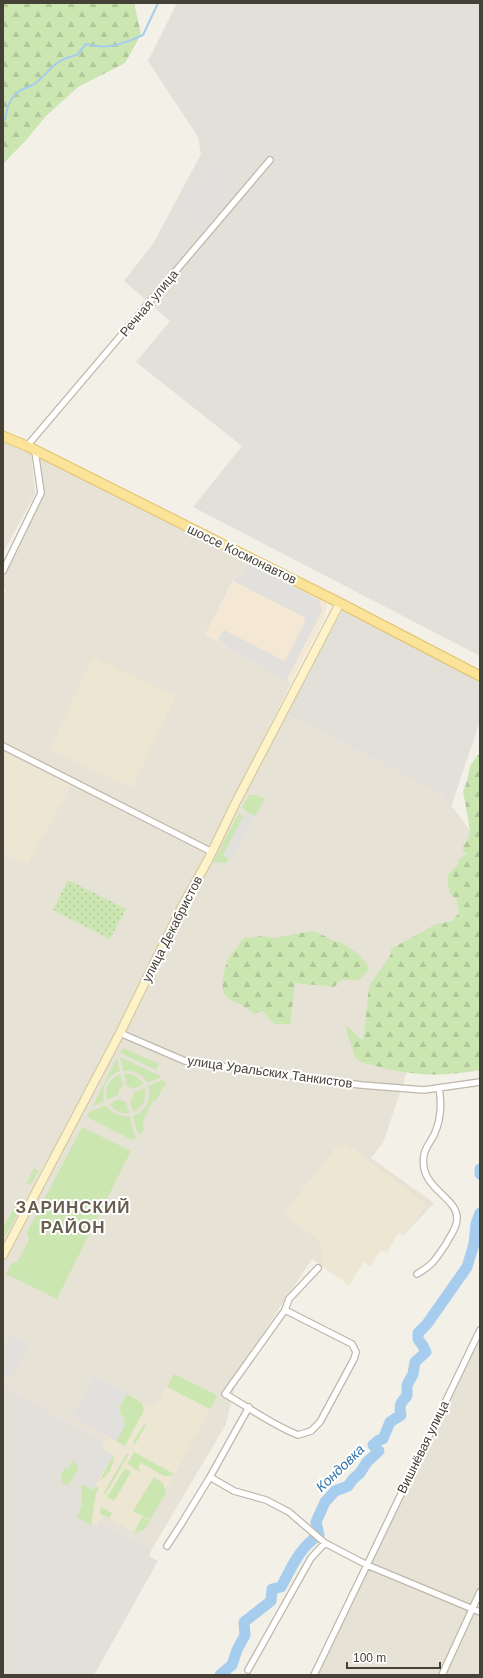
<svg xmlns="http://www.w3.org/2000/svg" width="483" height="1678" font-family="Helvetica,sans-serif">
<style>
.residential{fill:#e7e2d6}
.commercial{fill:#f4e8d4}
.industrial{fill:#e3dfd9}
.education{fill:#ece6d2}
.grass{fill:#cce6b2}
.forest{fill:url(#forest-firs)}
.park{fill:url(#park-dots)}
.parking{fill:#e2e0dc}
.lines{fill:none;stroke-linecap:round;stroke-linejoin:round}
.stream{stroke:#a6cdee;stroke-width:2}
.river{stroke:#a6cdee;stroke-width:11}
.street-casing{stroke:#beb8ab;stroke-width:8}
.secondary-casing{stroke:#d2c599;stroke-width:10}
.primary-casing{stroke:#e0c169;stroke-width:11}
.street{stroke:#fff;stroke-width:5.5}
.secondary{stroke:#fdf2c8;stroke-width:8}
.primary{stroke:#fbe399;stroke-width:9}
.labels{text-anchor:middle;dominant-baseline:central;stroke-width:4;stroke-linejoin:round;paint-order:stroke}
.street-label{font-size:13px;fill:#464137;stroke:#fff}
.water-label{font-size:14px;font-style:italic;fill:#3375af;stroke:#fff}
.district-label{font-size:17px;font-weight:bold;letter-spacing:1px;fill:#695f4e;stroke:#fff}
</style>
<defs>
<pattern id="forest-firs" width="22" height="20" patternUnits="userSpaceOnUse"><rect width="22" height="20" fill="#cce6b2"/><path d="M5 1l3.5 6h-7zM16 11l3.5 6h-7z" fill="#b1c69a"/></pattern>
<pattern id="park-dots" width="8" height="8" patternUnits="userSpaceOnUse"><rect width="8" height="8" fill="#cce6b2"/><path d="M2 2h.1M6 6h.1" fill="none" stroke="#b1c69a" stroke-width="1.8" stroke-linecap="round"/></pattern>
</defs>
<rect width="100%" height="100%" fill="#f3f0e8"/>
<path class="residential" d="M3,442L31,453L35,494L3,553Z
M36,453L249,559L241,574L235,576L205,635L291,683L209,848L3,745V597L6,590L3,588V576L43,493Z
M285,714L443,795L470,830L468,839L463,846L468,853L448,875L456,898L459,913L452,921L436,924L389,957L369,986L363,1041L345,1025L388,1069L407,1072L383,1143L371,1158L434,1203L404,1235L398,1233L387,1253L380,1250L371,1266L364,1261L349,1285L312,1259L239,1369L226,1424L152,1549L99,1521L77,1517L82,1504L81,1483L104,1443L3,1385V1262Z
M3,749L208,852L3,1251Z
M476,1341L480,1343V1587L471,1606L370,1564Z
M368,1568L469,1609L440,1675H316Z
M473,1612L480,1614V1675H445Z"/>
<path class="commercial" d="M249,559L325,598L327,605L324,619L291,683L205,635L236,576L241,574Z"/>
<path class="industrial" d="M177,3H480V656L193,507L242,446L136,362L170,321L124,281L153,244L201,154L198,137L148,61Z
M343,609L480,682V721L451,807L443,795L285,714Z
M3,1385L104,1443L81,1483L82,1504L96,1527L99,1521L152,1549L149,1556L158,1561L94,1675H3Z"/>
<path class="education" d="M93,657L176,697L132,788L49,749Z
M3,752L71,785L28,865L3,853Z
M346,1144L427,1204L404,1235L398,1233L387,1253L380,1250L371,1266L364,1261L349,1285L322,1265L320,1241L283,1214L337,1146Z
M174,1374L215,1394L217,1397L144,1530L136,1533L103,1515L96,1527L77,1517L82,1504L81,1483L108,1437L74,1417L73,1414L93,1377L151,1407L154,1403L158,1402Z"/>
<path class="grass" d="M249,795H256L265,799L255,816L246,812L242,807Z
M239,813L243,818L223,855L228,858L226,863L213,862Z
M123,1048L159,1064L156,1070L120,1053Z
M120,1057L162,1077L147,1083C142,1074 134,1070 123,1071Z
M117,1058L120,1071C106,1076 102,1088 104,1101L92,1107Z
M124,1073L136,1076L144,1084L133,1089L126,1085Z
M120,1074L123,1086L119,1090L118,1095L107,1100C104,1088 109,1079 120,1074Z
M162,1080L166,1082L156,1101L152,1102L143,1121L144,1128L141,1134L137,1132L133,1116C146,1111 152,1100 148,1086Z
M145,1088C147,1099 143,1107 133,1112L130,1101L133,1097L134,1092Z
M119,1099L126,1102L129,1113C121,1114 114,1111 109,1104Z
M106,1105C111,1113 120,1117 130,1116L134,1135L136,1136L134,1141L87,1117L89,1112Z
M82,1127L131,1151L57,1299L6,1274L11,1264L17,1262L29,1240L27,1232Z
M34,1168L39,1171L32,1183L26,1184Z
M19,1197L23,1204L3,1240V1229Z
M174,1374L215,1394L217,1397L210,1409L167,1387Z
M127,1394L142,1403L144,1410L125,1446L116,1441L124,1425L119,1408Z
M144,1424L146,1425L135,1444L133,1442Z
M134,1452L174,1474L172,1476H164L141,1463L138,1468L141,1473L127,1464Z
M127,1453L129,1454L105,1495L103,1494Z
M113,1455C116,1463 107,1478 100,1480Z
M73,1460L78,1466V1470L69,1484L63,1485L61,1475L65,1468L68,1469Z
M125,1468L131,1472L114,1501L107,1497Z
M154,1477L163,1483L166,1493L150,1520L133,1511Z
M81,1483L92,1490L95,1486L99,1488L96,1493L91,1525L77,1517L82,1504Z
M101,1507L112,1513L109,1518L100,1514Z
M142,1517L150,1521L144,1530L136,1533L134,1532Z"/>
<path class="forest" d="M3,3H134L141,34L125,63L78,87L45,117L27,139L3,164Z
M480,753V1070C444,1077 411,1076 376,1066C368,1064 361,1063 355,1058L345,1024L363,1041L369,986L391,954V949L436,924L452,921L459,913L456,898C447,895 448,883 448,875L458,864L459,859L468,853L463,852V846L468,839L470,830L463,791L466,784L471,764Z
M311,931C320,933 326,937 334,941C337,943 340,942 343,944C352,949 367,959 369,970L359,980H341L334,987L295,983L290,1024H275L262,1011L254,1014C246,1005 227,1001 224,993C220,984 225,965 230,956C231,954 234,952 236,949C240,944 240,941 245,937L250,938L261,936L276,938Z"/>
<path class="park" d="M68,880L126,909L110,939L53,910Z"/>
<path class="parking" d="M211,164L237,186L202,227L180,211L181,208L178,205Z
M248,562L319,600L320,603L322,611L286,681L217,641L224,630L285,661L305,622L304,617L233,581L236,576L241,574Z
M246,812L255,816L232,860L223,855Z
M12,1335L30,1345L11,1377L3,1373V1350Z
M93,1377L127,1394L119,1408L120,1414L124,1418L125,1425L116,1441L74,1417L73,1414Z
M101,1448L113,1455L92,1490L81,1483Z"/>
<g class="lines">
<path class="stream" d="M3,120L5,119C7,110 9,99 17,93C22,88 31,87 36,83C52,69 54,60 77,55L86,44C107,50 123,44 143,35L158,3"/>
<path class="river" d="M480,1169V1174
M220,1675L232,1665L237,1650L245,1635L244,1622L271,1601L272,1589L281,1587C292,1567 299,1548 319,1535L316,1522L325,1502L335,1491L348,1486L353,1479L360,1473L367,1462L379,1451L373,1445L379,1440L383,1439L390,1422L401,1415C399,1406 400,1403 407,1396V1385L413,1374L415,1362L426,1352L423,1346L418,1339V1333L427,1324L467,1267L474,1244L476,1224L480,1213"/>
<g class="street-casing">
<path id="street" d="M27,446L270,160
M3,571L41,493L35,451
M3,746L212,852
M120,1033L185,1061L361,1085L424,1090L480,1082
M417,1274C434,1264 435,1260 446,1244C450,1236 457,1228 457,1219C458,1196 418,1189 424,1155C425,1148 431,1141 434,1135C441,1120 442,1105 439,1088
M285,1310L352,1344L356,1352L354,1359L320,1422L311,1431L298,1435C272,1425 250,1408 225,1394L285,1310L289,1299L318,1268
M210,1477L249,1407
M167,1546L180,1526L210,1477L234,1491L266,1500L289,1512L325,1543L367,1565L480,1612
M248,1670L311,1558L325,1543
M314,1675L480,1330
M442,1675L480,1592"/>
</g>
<g class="secondary-casing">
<path id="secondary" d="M3,1255L120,1033L183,905L208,860L235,804L340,603"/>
</g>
<g class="primary-casing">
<path id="primary" d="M3,436L27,446L340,603L480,676"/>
</g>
<use href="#street" class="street"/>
<use href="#secondary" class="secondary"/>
<use href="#primary" class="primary"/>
</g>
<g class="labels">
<g class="street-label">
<text transform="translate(149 303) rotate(-50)">Речная улица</text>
<text transform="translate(242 554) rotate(26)">шоссе Космонавтов</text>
<text transform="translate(172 929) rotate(-63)">улица Декабристов</text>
<text transform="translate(270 1072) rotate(8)">улица Уральских Танкистов</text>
<text transform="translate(423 1447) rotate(-64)">Вишнёвая улица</text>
</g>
<g class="water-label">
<text transform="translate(340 1468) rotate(-44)">Кондовка</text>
</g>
<g class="district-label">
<text x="73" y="1207">ЗАРИНСКИЙ<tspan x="73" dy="20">РАЙОН</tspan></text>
</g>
</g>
<rect width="483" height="1678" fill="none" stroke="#464137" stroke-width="8"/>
<path d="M347 1662v6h93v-6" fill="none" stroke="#464137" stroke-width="2"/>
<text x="353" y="1662" font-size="12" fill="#464137" stroke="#ffffff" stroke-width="3" paint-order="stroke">100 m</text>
</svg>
